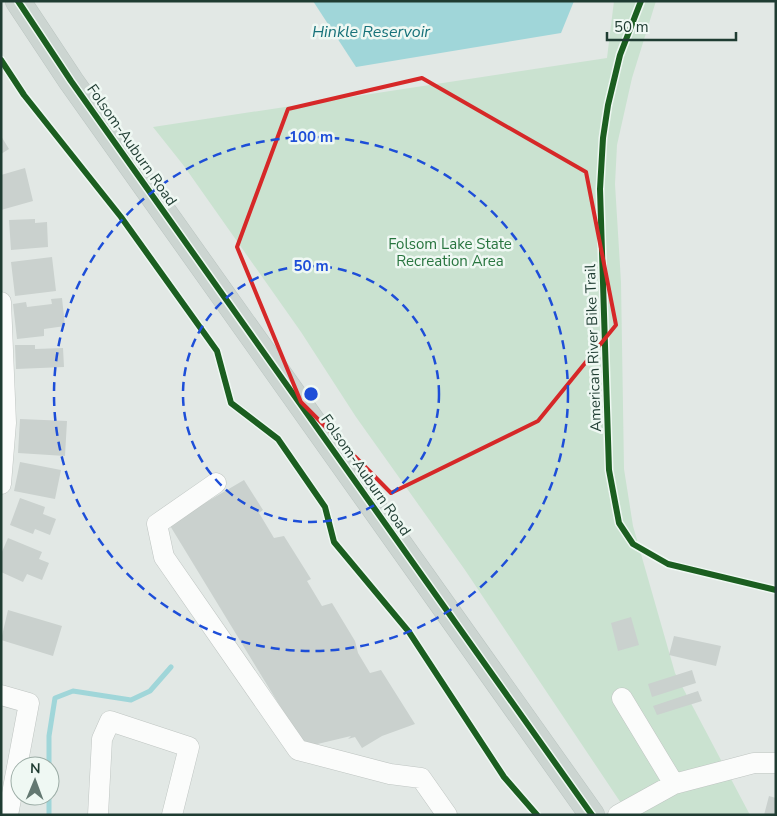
<svg xmlns="http://www.w3.org/2000/svg" width="777" height="816" font-family="'Nunito Sans',sans-serif">
<style>
.green{fill:#cae2d0}
.water{fill:#a0d6d9}
.lines{fill:none;stroke-linecap:round;stroke-linejoin:round}
.stream{stroke:#a0d6d9;stroke-width:5}
.building{fill:#cad1ce}
.minor-casing{stroke:#bfc5c2;stroke-width:21}
.major-casing{stroke:#bbc5c1;stroke-width:26}
.minor{stroke:#fbfcfb;stroke-width:20}
.major{stroke:#ccd5d1;stroke-width:25}
.cycleway-casing{stroke:#eff8f3;stroke-width:9}
.cycleway{stroke:#1b5e20;stroke-width:6}
.marked{fill:none;stroke:#d62828;stroke-width:4;stroke-linejoin:round}
.ring{fill:none;stroke:#1d4ed8;stroke-width:2.5;stroke-dasharray:9 6}
.labels{text-anchor:middle;dominant-baseline:central;stroke-width:5;stroke-linejoin:round;paint-order:stroke}
.street-label{font-size:15px;fill:#1f3c32;stroke:#eff8f3}
.park-label{font-size:15px;fill:#28753f;stroke:#eff8f3}
.water-label{font-size:16px;font-style:italic;fill:#17727a;stroke:#eff8f3}
.centre{fill:#1d4ed8;stroke:#eff8f3;stroke-width:2.5}
.ring-label{font-size:15px;text-anchor:middle;font-weight:bold;fill:#1d4ed8;stroke:#eff8f3;stroke-width:5;stroke-linejoin:round;paint-order:stroke}
</style>
<rect width="100%" height="100%" fill="#e2e8e5"/>
<path class="green" d="M614,1H656L632,78L617,145L615,184L621,282L624,469L633,526L675,673L750,815H629L465,570L356,417L301,332L184,166L153,127L607,58Z"/>
<path class="water" d="M313,1H574L561,33L356,67Z"/>
<g class="lines">
<path class="stream" d="M49,766V736L55,698L73,691L131,700L150,691L171,667
M49,815V796"/>
</g>
<path class="building" d="M1,136L9,149L1,154Z
M25,168L33,201L1,210V175Z
M35,219V223L47,222L48,247L11,250L9,220Z
M52,257L56,291L15,296L11,262Z
M62,298L65,326L44,329V336L17,339L13,304L26,302L27,307L52,304L51,299Z
M15,345H35V349L63,348L64,367L16,369Z
M20,419L67,421L65,456L18,453Z
M20,462L61,470L55,499L14,491Z
M244,480L263,510L259,513L274,538L284,536L311,579L307,581L322,606L332,603L355,641L358,653L370,673L381,670L415,724L382,736L362,748L355,737L348,739L351,736L305,747L169,524Z
M20,498L45,507L43,514L56,519L50,535L35,529L33,534L10,525Z
M8,538L42,552L39,559L49,563L42,580L27,574L23,582L1,572V554Z
M8,610L62,626L53,656L1,640Z
M631,617L639,645L618,651L611,623Z
M674,636L721,646L716,666L669,655Z
M692,670L696,683L652,697L648,684Z
M698,691L702,701L657,715L653,706Z
M769,796L776,798V815H764Z"/>
<g class="lines">
<g class="minor-casing">
<path id="minor" d="M1,302L6,423L1,484
M216,483L157,524L164,557L298,750L390,774L421,778L447,815
M1,695L29,703L8,815
M622,698L674,784
M98,815L102,739L110,721L189,747L172,815
M618,815L674,784L754,763H776"/>
</g>
<g class="major-casing">
<path id="major" d="M18,1L71,81L592,815"/>
</g>
<use href="#minor" class="minor"/>
<use href="#major" class="major"/>
<g class="cycleway-casing">
<path id="cycleway" d="M18,1L71,81L592,815
M641,1L620,55L608,105L603,138L600,189L609,470L619,523L633,544L668,564L776,590
M1,60L24,95L121,217L217,351L231,403L278,439L325,507L334,542L409,632L504,777L537,815"/>
</g>
<use href="#cycleway" class="cycleway"/>
</g>
<path class="marked" d="M422,78L586,172L616,325L538,421L391,493L301,402L237,247L288,109Z"/>
<g class="ring">
<circle cx="311" cy="394" r="128"/>
<circle cx="311" cy="394" r="257"/>
</g>
<g class="labels">
<g class="street-label">
<text transform="translate(132 145) rotate(55)">Folsom-Auburn Road</text>
<text transform="translate(593 348) rotate(-92)">American River Bike Trail</text>
<text transform="translate(366 475) rotate(55)">Folsom-Auburn Road</text>
</g>
<g class="park-label">
<text x="450" y="244">Folsom Lake State<tspan x="450" dy="17">Recreation Area</tspan></text>
</g>
<g class="water-label">
<text x="371" y="32">Hinkle Reservoir</text>
</g>
</g>
<circle cx="311" cy="394" r="8" class="centre"/>
<g class="ring-label">
<text x="311" y="142">100 m</text>
<text x="311" y="271">50 m</text>
</g>
<rect width="777" height="816" fill="none" stroke="#1f3c32" stroke-width="5"/>
<g transform="translate(35 781) rotate(1)"><circle r="24" fill="#eff8f3" stroke="#9cada6"/>
<path d="M0-4L9 19L0 12L-9 19Z" fill="#637871"/>
<text y="-8" font-size="14" font-weight="bold" text-anchor="middle" fill="#1f3c32">N</text>
</g>
<path d="M607 32v8h129v-8" fill="none" stroke="#1f3c32" stroke-width="2.5"/>
<text x="614" y="32" font-size="15" fill="#1f3c32" stroke="#eff8f3" stroke-width="4" paint-order="stroke">50 m</text>
</svg>
